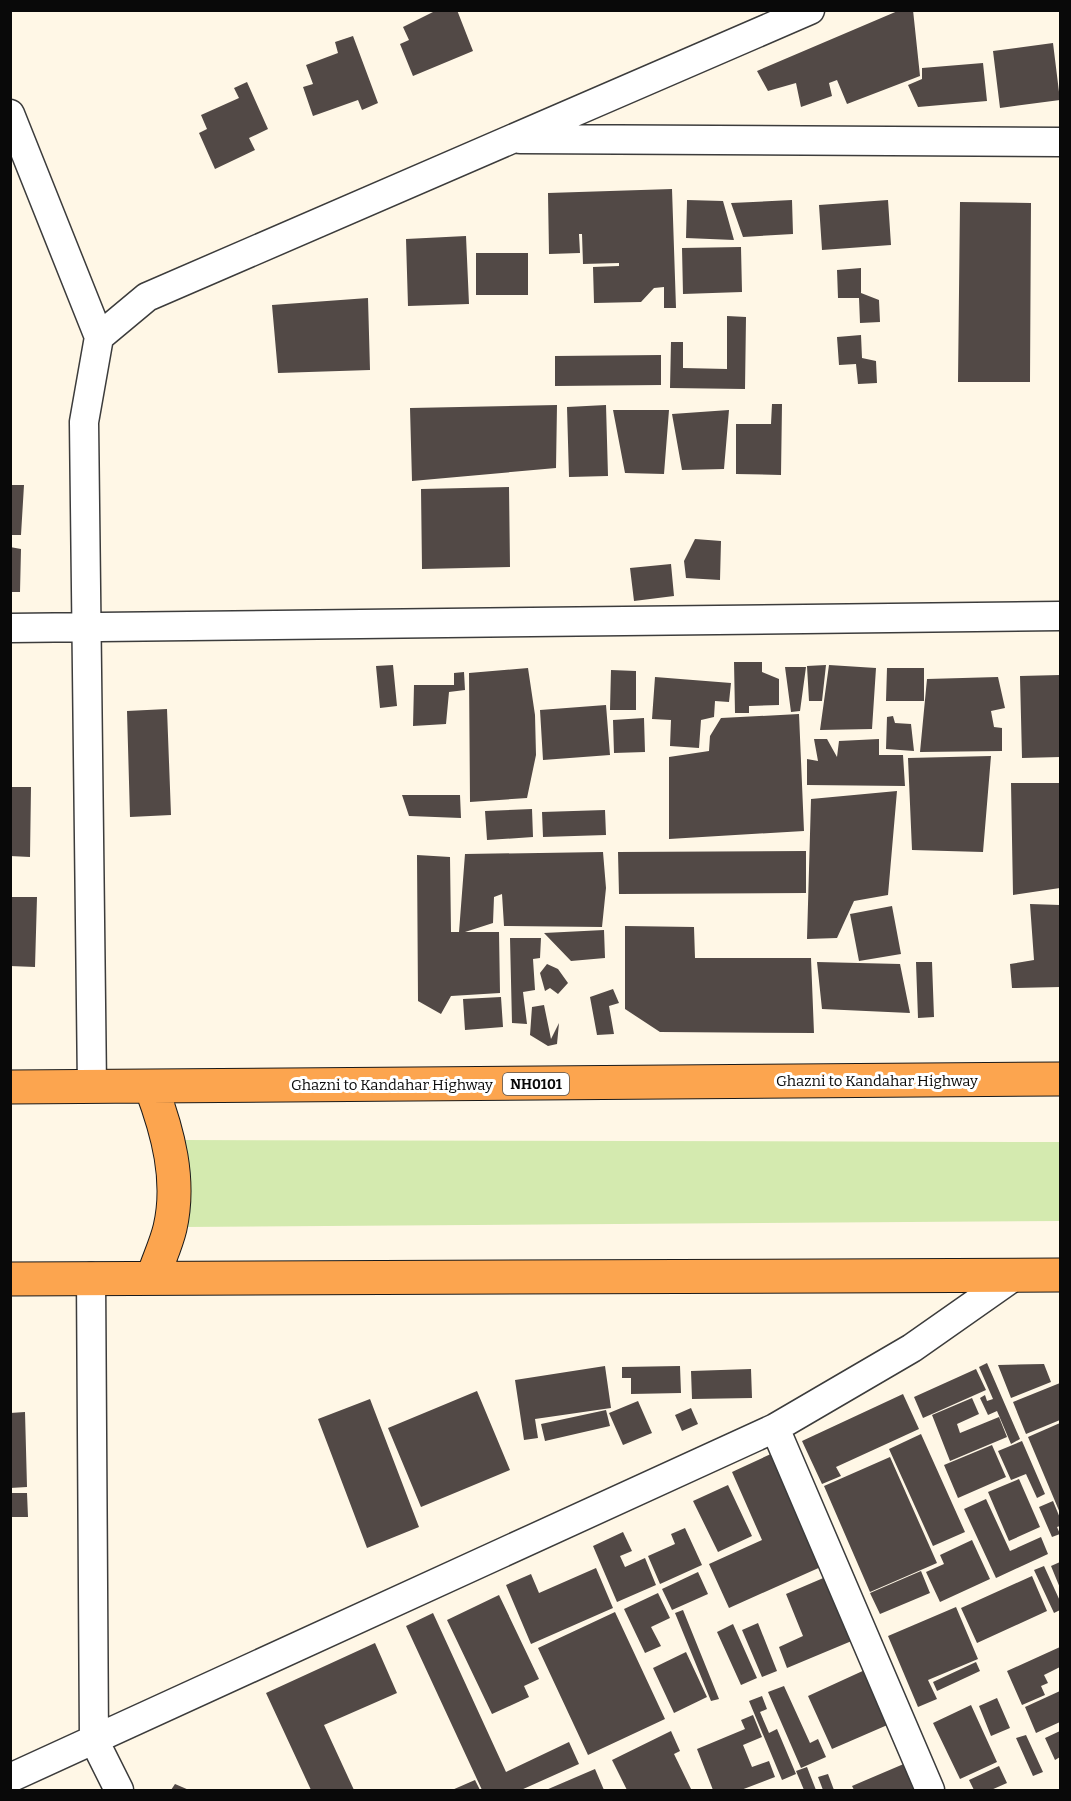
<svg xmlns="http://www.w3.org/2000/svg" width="1071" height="1801" font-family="Bitter,serif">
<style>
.green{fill:#d4eaaf}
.building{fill:#524946}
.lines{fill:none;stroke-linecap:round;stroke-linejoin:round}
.minor-casing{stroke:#3c3c3c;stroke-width:31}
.trunk-casing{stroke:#1a1a1a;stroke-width:35}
.minor{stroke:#fff;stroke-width:28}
.trunk{stroke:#fca54f;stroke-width:33}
.labels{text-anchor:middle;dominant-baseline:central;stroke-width:6;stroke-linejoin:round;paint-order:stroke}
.shield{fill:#fff;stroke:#535353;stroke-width:1.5}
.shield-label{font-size:14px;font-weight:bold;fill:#090909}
.street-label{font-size:15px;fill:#090909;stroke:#fff}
</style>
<rect width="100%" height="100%" fill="#fff7e6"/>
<path class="green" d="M180,1140L1060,1142V1221L182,1227Z"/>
<path class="building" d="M437,10H457L473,51L413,76L400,44L409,40L403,27Z
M900,10H913L920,76L847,104L837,80L829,83L832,96L801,107L796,83L768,91L757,71Z
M353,36L378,103L362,110L358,100L313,116L303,87L313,84L306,65L338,53L335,42Z
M1053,43L1060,100L1000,108L993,51Z
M983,63L987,101L918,107L908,85L922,79V68Z
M247,82L268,129L249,138L255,150L215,169L199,133L207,129L201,115L239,98L234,88Z
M672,189L676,308H664V287L654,288L641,302L594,303L593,267L619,266V263L583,264L582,234H579L580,253L549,254L548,193Z
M687,200L723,201L734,240L686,238Z
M792,200L793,234L743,237L731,203Z
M888,200L891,245L822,250L819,205Z
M960,202L1031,203L1030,382H958Z
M466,236L469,304L408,306L406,239Z
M741,247L742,292L683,294L682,248Z
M476,253H528V295H476Z
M861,268V293L879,300L880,322L860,323L859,298H838L837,270Z
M368,298L370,370L278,373L272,305Z
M727,316L746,317L745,389L670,388L671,342H683V368L727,369Z
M861,335L862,358L876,361L877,383L858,384L856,364L839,365L837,337Z
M661,355V385L555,386V356Z
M772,404H782L781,475L736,474V424H771Z
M557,405L556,468L412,481L410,408Z
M606,405L608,476L569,477L567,407Z
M613,410H669L664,474L625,473Z
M729,410L724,469L682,470L672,414Z
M10,485H24L21,535H10Z
M509,487L510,567L422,569L421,489Z
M695,539L721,541L720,580L686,578L684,561Z
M10,547L21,549L20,592H10Z
M671,564L674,596L634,601L630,568Z
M734,662H762V672L779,679V705L749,706V713H735Z
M393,665L397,706L380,708L376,666Z
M826,665L822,701H809L807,666Z
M829,665L876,668L872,729L820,730Z
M785,667H806L800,711L791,712Z
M528,668L535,715L536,755L527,798L470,802L469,673Z
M887,668H924V701H886Z
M611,670L636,671V710H610Z
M464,672L465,690L449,692L446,724L413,726L414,685H454V673Z
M1060,675V757L1022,758L1020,676Z
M655,677L731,683L729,702L715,701L714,717L701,720L699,748L670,746L671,720L652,719Z
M998,677L1005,708L991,711L994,727L1002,728V751L920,752L927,679Z
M606,705L610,755L543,760L540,710Z
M167,709L171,815L130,817L127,711Z
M799,714L804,831L669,839V757L709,751L710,736L721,718Z
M893,716L895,723L911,724L914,751L886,749L887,717Z
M644,718L645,752L614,753L613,720Z
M814,739H827L837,757L839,741L879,739V755H903L905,786L807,785V759L818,761Z
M991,756L983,852L912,850L908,758Z
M1011,783H1060V888L1013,895Z
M10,787H31L30,857L10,856Z
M897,791L888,895L854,901L837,938L807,939L811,799Z
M402,795H460L461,818L409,816Z
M532,809L533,837L487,840L485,811Z
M605,810L606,835L543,837L542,812Z
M806,851V893L619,894L618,852Z
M603,852L606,888L602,927L504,926L502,894L494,897L493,923L465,932H499L500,993L451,996L441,1014L418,1001L417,855L450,857L451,932H459L465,854Z
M10,897H37L35,967L10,966Z
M1030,904L1060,905V987L1012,988L1010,964L1034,960Z
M892,906L901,954L859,961L850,914Z
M625,926L694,927L695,958H811L814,1033L660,1032L625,1009Z
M604,930L605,958L571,961L544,933Z
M510,938H541L540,958L533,959L535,990L523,992L527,1024L512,1023Z
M817,962L900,964L910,1013L822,1009Z
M916,962H932L934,1017L918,1018Z
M547,964L558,969L568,983L558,994L550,988L545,991L540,973Z
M613,989L619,1003L609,1006L614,1034L597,1035L590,997Z
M501,997L503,1027L465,1030L463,999Z
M544,1005L551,1039L559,1023L557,1044L548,1046L530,1035L532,1007Z
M987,1363L1020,1439L1011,1444L997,1411L988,1415L980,1398L985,1395L987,1401L993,1399L979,1367Z
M1044,1364L1051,1382L1011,1398L998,1365Z
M605,1366L611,1408L535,1419L538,1438L524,1440L515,1380Z
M680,1366L681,1393L631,1394V1378H622V1367Z
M751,1369L752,1398L692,1399L691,1371Z
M976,1369L986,1390L923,1418L914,1397Z
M1060,1383V1420L1026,1434L1013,1402Z
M477,1391L510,1470L421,1507L388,1428Z
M903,1394L919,1429L836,1467L841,1476L822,1484L802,1441Z
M972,1398L979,1414L957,1424L960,1433L999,1417L1007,1437L950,1461L932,1415Z
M370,1399L419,1527L367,1548L318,1419Z
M638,1401L652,1433L623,1445L609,1413Z
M691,1408L698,1424L682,1431L675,1415Z
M606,1410L610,1426L545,1441L541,1424Z
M25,1412L27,1487L10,1488V1413Z
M1060,1423V1513L1028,1437Z
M921,1434L965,1532L933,1546L889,1449Z
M1022,1441L1045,1494L1037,1498L1026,1474L1011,1480L998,1451Z
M992,1445L1006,1477L958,1498L944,1465Z
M773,1453L823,1566L729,1608L709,1564L762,1540L732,1472Z
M890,1457L937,1563L870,1592L824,1486Z
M1019,1479L1040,1527L1009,1541L988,1492Z
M728,1485L752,1536L718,1552L693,1501Z
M10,1493H27L28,1517H10Z
M986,1499L1010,1551L1041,1537L1048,1554L996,1578L964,1509Z
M1053,1501L1060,1518V1526L1057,1527L1060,1534L1052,1537L1039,1507Z
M685,1528L702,1565L660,1584L648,1556L675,1544L671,1534Z
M623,1532L632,1551L620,1556L625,1567L645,1558L656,1585L617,1602L593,1546Z
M972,1540L990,1579L940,1602L926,1572L944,1564L940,1555Z
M1060,1562V1588L1051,1566Z
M1044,1566L1060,1601V1610L1054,1613L1034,1570Z
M596,1568L613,1608L531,1644L506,1585L531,1574L539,1593Z
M921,1571L930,1593L880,1614L870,1593Z
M698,1572L708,1594L672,1610L662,1589Z
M828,1576L854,1640L787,1668L779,1647L803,1636L786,1594Z
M1032,1576L1047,1611L977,1643L961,1608Z
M658,1593L670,1618L651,1627L661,1646L645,1653L624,1609Z
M499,1595L539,1679L524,1686L529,1697L492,1714L447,1620Z
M956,1607L978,1659L928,1680L937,1699L918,1707L888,1636Z
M683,1610L719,1699L711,1701L675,1613Z
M615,1612L665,1719L588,1755L538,1648Z
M433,1613L506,1772L569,1742L579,1764L521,1790H482L406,1626Z
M758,1623L777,1671L762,1677L742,1630Z
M733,1624L757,1678L741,1685L717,1632Z
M375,1643L397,1693L324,1725L354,1790H311L266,1693Z
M1060,1647V1667L1044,1675L1048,1683L1041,1686L1045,1695L1022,1705L1007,1671Z
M686,1652L707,1697L674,1713L653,1668Z
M976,1662L980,1671L937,1691L933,1682Z
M867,1669L892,1723L832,1749L808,1696Z
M784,1686L810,1743L818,1739L826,1757L801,1768L768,1692Z
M1060,1691V1722L1036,1733L1025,1707Z
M762,1696L767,1709L760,1712L769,1733L777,1729L796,1774L782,1780L749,1701Z
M997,1698L1010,1728L991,1736L979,1706Z
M971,1705L997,1762L960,1779L933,1723Z
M753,1715L762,1737L743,1745L752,1767L769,1761L775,1777L741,1790H713L697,1749L745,1729L741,1720Z
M671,1731L680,1751L674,1754L691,1789L627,1790L612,1760Z
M1060,1731V1757L1055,1760L1045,1738Z
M1026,1735L1043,1772L1033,1776L1016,1738Z
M906,1763L918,1790H854L852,1786Z
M999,1766L1007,1783L991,1790H974L969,1780Z
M807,1767L816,1790H804L796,1771Z
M595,1769L604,1790H546Z
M828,1774L834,1790H823L818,1777Z
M475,1780L480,1790H452Z
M175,1784L189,1790H171Z"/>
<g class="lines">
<g class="minor-casing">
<path id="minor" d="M10,114L99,337
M520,139L1060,142
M10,628L1060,616
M92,1087L84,422L99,337L147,297L810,10
M91,1277L94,1740L119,1790
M775,1428L930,1790
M10,1778L775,1428L912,1348L1016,1275"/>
</g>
<g class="trunk-casing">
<path id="trunk" d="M10,1087L1060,1079
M151,1087C168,1132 181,1180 170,1228C166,1245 158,1261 153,1277
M10,1279L1060,1275"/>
</g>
<use href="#minor" class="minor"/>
<use href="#trunk" class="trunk"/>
</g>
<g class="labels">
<rect class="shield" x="503" y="1073" width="66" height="22" rx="4.5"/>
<g class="shield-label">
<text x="536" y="1084">NH0101</text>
</g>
<g class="street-label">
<text x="877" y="1081">Ghazni to Kandahar Highway</text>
<text x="392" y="1085">Ghazni to Kandahar Highway</text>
</g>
</g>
<rect width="1071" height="1801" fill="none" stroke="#090909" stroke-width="24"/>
</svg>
